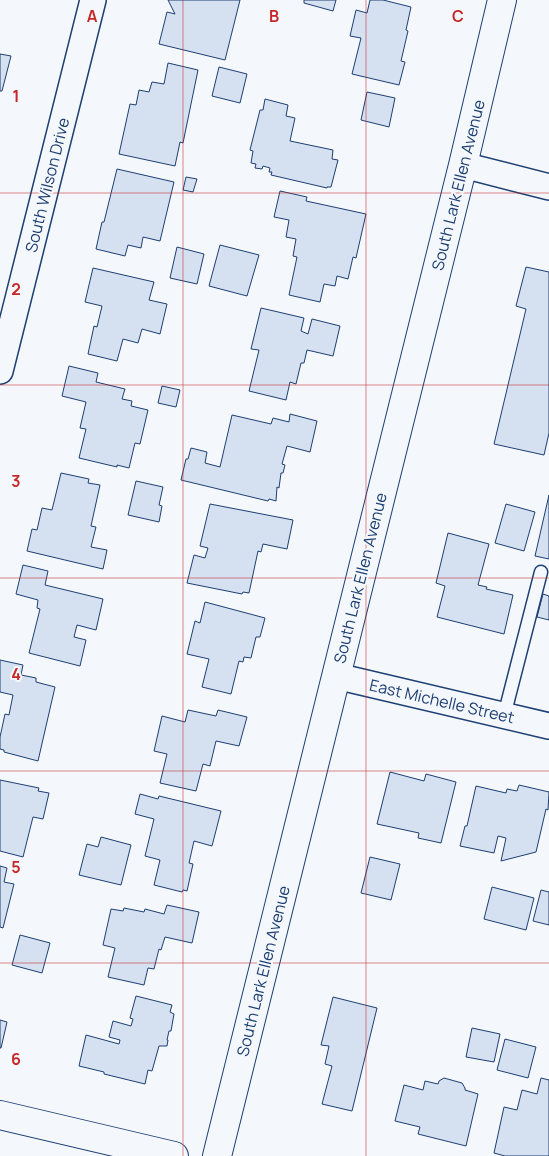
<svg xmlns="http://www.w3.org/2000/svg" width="549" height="1156" font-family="Manrope,sans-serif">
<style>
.building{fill:#d5e0f0;stroke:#1d3f73}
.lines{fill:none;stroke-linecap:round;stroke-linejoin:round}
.lane-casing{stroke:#1d3f73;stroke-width:15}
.street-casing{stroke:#1d3f73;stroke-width:28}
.secondary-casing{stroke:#1d3f73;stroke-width:30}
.lane{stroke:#f4f7fb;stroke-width:12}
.street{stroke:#f4f7fb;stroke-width:25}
.secondary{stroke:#f4f7fb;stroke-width:28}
.grid{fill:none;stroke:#c62828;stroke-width:1;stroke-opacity:0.55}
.labels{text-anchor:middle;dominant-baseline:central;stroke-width:4;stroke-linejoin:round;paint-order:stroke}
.street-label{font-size:16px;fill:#1d3f73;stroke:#f4f7fb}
.grid-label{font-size:16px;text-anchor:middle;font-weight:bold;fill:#c62828;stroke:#f4f7fb;stroke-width:4;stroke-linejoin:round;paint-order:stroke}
</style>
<rect width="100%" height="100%" fill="#f4f7fb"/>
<path class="building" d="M168,0H240L225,60L159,44L167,12L175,14Z
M304,0H336L333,11L304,3Z
M370,0H383L411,7L406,30L408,31L401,61L405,62L399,85L352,74L361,38L350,36L356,10L367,13Z
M0,54L11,56L2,91H0Z
M168,63L198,70L183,143L180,142L175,166L119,154L130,104L136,105L139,90L149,92L152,82L164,84Z
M219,67L247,74L240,103L212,96Z
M367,92L395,98L389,127L361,120Z
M265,99L288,105L286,116L295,118L290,141L333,150L332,159L338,160L331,187H327V188L271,175L272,172H269L270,168L263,166L262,169L255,168L256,164L251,163L253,151L250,150L260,110H263Z
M117,169L174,182L160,241L143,237L141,248L128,245L125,256L96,249L102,222H104Z
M186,177L197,179L193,192L183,190Z
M280,191L307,197L306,201L366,214L356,258L353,257L348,279L337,276L335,286L324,284L320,302L289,295L297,257L293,256L296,239L286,237L289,220L274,217Z
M220,245L259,255L247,296L209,286Z
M177,247L204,254L197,284L170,278Z
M526,267L549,272V433L544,455L494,444L526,309L516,306Z
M93,268L154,282L149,300L167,304L160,334L142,329L138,343L123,339L117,361L88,354L94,326L97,327L102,306L85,302Z
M261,308L304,318L301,331L308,334L312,319L340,326L333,356L307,350L304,363H301L296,384L290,382L286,400L249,391L259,350L251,349Z
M69,366L98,373L96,382L125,389L122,399L132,401L131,406L148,410L140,444L135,443L129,468L117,465V467L79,458L86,429L80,428L86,402L62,396Z
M162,386L180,390L176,407L158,403Z
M290,414L317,421L310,452L287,446L282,464L285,465L283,473H281L279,488L277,487L276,501L269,499L268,501L181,480L186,459H188L191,448L207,452L205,463L220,467L232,415L271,424L273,418L289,422Z
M61,473L89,479L88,483L100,485L91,526L96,527L91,547L107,550L103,569L27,551L32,529L37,530L42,508L52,510Z
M136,481L163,487L159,505L162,506L159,522L128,515Z
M549,495V559L535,556Z
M210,504L293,520L287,549L263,544L261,552L258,551L249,593L243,592L242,594L187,583L194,555L205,558L208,548L200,546Z
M506,504L535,512L524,551L495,543Z
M448,533L489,544L478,585L487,587L486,589L513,595L504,634L437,617L445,586L436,583Z
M23,565L48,571L45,585L103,599L96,630L77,625L74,637L86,640L80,666L29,653L40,609L37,608L38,600L16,594Z
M543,594L549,596V620L537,617Z
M205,602L265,618L260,637H256L251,658L244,657L243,662L239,661L231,694L202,687L209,659L187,654L195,621L200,623Z
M0,660L23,665L21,675L36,678V682L55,687L38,761L4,752V750L0,749V737L5,714L9,715L13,695L0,692Z
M188,710L216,716L218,710L247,717L239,746L216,741L210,766L203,764L196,791L160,783L167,754L154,751L162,716L185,722Z
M390,772L424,781L426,774L456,782L441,843L418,838L419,833L377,824Z
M0,780L39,788L38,791L49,793L43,819L33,817L23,857L0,851Z
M519,785L549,792L548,810L546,809L536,852L501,861L506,838L498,836L494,853L460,846L465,826H467L476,786L506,793L507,789L517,791Z
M140,794L158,799L159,796L221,811L212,846L194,841L189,863L193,864L187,891L183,890L182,892L154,885L160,860L145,856L154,819L135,814Z
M101,837L131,845L121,885L79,875L87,844L98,847Z
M370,857L400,864L391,900L361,893Z
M0,866L7,868L4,882L14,884L3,928L0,927Z
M492,887L534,898L526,930L484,919Z
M541,890L549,892V925L533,921Z
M167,905L199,912L192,943L165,937L161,950L159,949L154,969L148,968L144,985L108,977L115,948L103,945L111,909L123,911L124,908L144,912L145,909L164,914Z
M20,935L50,943L42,973L12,965Z
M136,996L172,1005L170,1012L174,1014L171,1031H169L167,1040H168L167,1046H159L152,1071L148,1070L145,1084L104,1074V1072L79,1066L86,1035L119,1044L120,1040L109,1037L113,1021L131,1026L133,1019L130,1018Z
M333,997L377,1008L352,1111L322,1104L332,1066L325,1064L329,1046L321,1045Z
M0,1020L7,1022L1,1048H0Z
M472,1028L500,1034L494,1062L466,1057Z
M505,1039L536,1047L528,1078L497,1070Z
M444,1078L462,1083L465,1088V1090L478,1094L466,1146L418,1134L420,1127L395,1121L404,1085L423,1090L425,1081L438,1084L439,1081Z
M541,1078L549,1080V1156H505L494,1153L504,1107L517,1110L522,1090L537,1094Z"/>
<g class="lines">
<g class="lane-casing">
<path id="lane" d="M504,716L541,572"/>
</g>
<g class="street-casing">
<path id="street" d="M463,165L549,187
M0,371L93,0
M336,676L549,726"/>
</g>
<g class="secondary-casing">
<path id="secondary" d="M0,1115L174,1156
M217,1156L463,165L502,0"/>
</g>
<use href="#lane" class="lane"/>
<use href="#street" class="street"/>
<use href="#secondary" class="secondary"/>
</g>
<path class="grid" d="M183,0V1156M366,0V1156M0,193H549M0,385H549M0,578H549M0,771H549M0,963H549"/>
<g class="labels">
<g class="street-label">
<text transform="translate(47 185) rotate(-76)">South Wilson Drive</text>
<text transform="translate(458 185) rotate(-76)">South Lark Ellen Avenue</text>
<text transform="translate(360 578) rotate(-76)">South Lark Ellen Avenue</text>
<text transform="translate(442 701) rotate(13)">East Michelle Street</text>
<text transform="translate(263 971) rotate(-76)">South Lark Ellen Avenue</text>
</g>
</g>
<g class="grid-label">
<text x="92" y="22">A</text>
<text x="274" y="22">B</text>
<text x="458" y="22">C</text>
<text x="16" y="102">1</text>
<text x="16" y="295">2</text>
<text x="16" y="487">3</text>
<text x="16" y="680">4</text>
<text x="16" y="873">5</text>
<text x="16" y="1065">6</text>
</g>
</svg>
